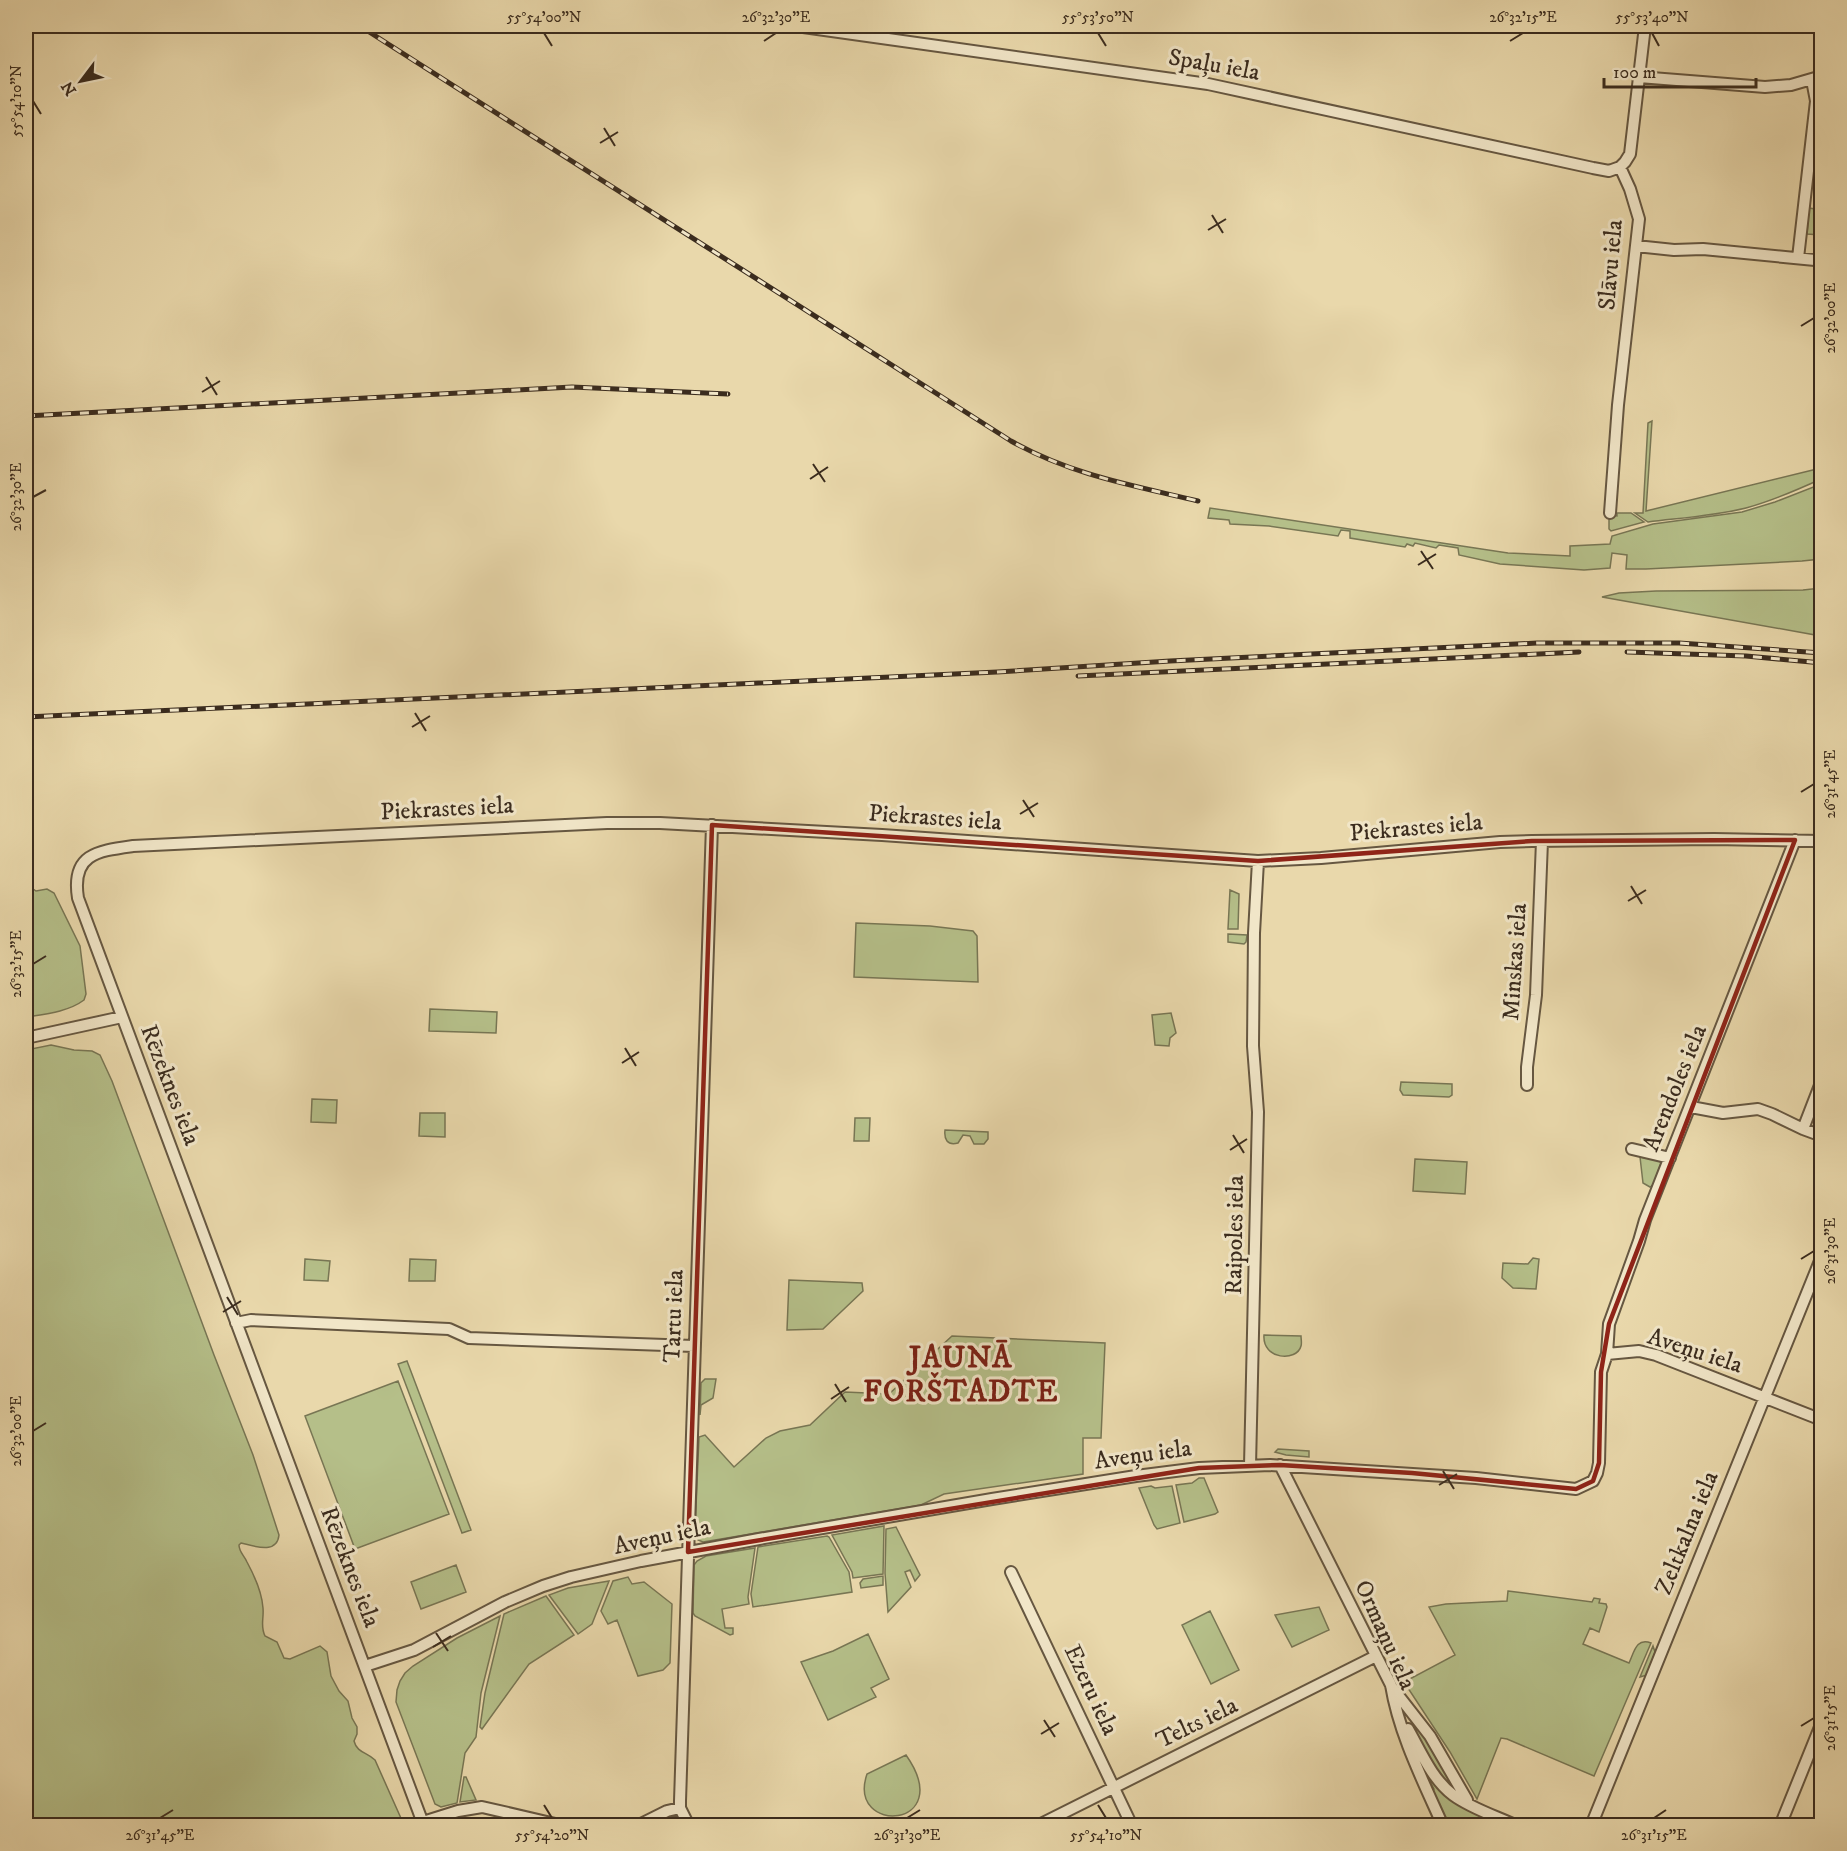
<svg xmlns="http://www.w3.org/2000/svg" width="1847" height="1851" font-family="'IM FELL DW Pica',serif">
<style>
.green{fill:#b5bf89;stroke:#787654;stroke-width:1.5}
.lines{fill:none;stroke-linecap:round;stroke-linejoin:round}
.minor-casing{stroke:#665741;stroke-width:14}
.minor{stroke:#f1e6c8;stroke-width:10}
.rail-casing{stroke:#3b2c1e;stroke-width:5}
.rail{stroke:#f1e6c8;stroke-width:3;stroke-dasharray:9;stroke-linecap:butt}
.marked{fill:none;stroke:#8f2418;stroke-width:4.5;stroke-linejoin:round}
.ticks{fill:none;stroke:#3b2c1e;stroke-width:2}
.labels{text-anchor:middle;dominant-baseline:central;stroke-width:6;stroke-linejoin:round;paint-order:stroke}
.street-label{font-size:24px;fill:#3b2c1e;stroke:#f1e6c8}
.district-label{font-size:30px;font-weight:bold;letter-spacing:1.5px;fill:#7a1f14;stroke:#f1e6c8}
.neatline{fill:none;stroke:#3b2c1e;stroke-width:2}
.ticks-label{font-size:15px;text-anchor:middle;fill:#3b2c1e}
</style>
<rect width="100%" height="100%" fill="#e9d8ab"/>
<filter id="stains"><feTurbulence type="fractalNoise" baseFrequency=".00333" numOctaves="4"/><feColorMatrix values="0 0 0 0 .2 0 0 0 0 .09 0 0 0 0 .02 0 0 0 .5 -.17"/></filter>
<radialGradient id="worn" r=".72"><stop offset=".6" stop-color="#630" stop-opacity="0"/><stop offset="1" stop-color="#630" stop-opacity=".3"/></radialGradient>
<path class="green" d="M1809,208L1821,210V235L1807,234Z
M1652,421L1646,511L1821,468V479C1797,490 1772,501 1746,508C1714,516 1680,518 1648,522L1635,513H1643L1648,423Z
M1821,484V559L1802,561L1646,569H1626L1627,555L1612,553L1610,568L1584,570L1500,564L1459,555L1458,548L1439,545L1436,548L1415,543L1413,546L1407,544L1405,547L1350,538V531L1341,530L1338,536L1269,526L1230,524L1229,520L1208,518L1210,508L1508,553L1570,556V546L1610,544L1612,536L1653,524L1742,512L1775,502Z
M1617,513H1631L1644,522L1611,531L1609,529V515L1617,516Z
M1821,588V636L1602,597L1619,593L1656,591L1803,590Z
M26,884L36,891L47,889L54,893L80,946L86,994L84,1000C68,1012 45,1014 26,1017Z
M1230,890L1239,894L1238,929H1228Z
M856,923L930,926L973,931L977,936L978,982L854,977Z
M1228,934L1247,935L1246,942L1244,944L1228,942Z
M430,1009L497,1012L496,1033L429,1031Z
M1171,1013L1176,1033L1170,1038L1169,1046L1155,1045L1152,1015Z
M51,1045L74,1050L92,1051L100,1055L112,1081L214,1355L253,1455L279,1535C277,1555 254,1546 241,1543L239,1545C239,1552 244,1555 247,1562C254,1575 262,1593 263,1608C264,1619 260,1626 265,1636L277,1642L284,1658L290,1659L320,1646L327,1652L331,1676L339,1691L348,1701L352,1718L357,1727V1734L354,1741C357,1753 367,1752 375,1760L404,1825H26V1050Z
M1401,1082L1452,1084V1095L1449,1097L1403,1095L1400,1090Z
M312,1099L337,1100L336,1123L311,1122Z
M420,1113H445V1137L419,1136Z
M855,1118H870L869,1141H854Z
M945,1130L988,1132V1139L984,1144H974L970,1136L963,1135L958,1143C947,1146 944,1139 945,1130Z
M1640,1157L1659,1160L1661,1163L1653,1185L1650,1187L1643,1183Z
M1415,1159L1467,1162L1465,1194L1413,1191Z
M1533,1258L1539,1259L1536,1289L1513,1288L1502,1278L1503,1263L1528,1264Z
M305,1259L330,1261L328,1281L304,1280Z
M410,1259L436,1260L435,1281H409Z
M789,1280L862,1283L863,1291L823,1329L787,1330Z
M1264,1335L1301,1336C1301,1339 1302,1343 1301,1346C1297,1362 1262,1360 1264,1335Z
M952,1336L1105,1343L1101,1438H1083V1474L944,1494L921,1505L703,1542L698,1540L695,1530L699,1437L705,1435L734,1467L766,1438L780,1431L810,1425L845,1392L889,1394Z
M407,1361L471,1530L462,1533L398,1364Z
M705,1379H716L713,1398L701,1405L700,1415L701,1383Z
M398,1381L449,1514L355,1549L305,1416Z
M1278,1449L1309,1451V1457L1286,1455L1275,1452Z
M1199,1478H1204L1218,1512L1215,1514L1184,1522L1176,1485L1192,1483Z
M1151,1486L1155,1488L1172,1486L1180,1523L1157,1529L1154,1525L1139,1488Z
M884,1526L883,1574L853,1578L852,1572L832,1535Z
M896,1527L920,1575L915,1581L910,1570L905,1572L911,1587L888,1612L885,1573L886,1529Z
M827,1536L829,1537L849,1572L852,1592L753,1607L751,1594L758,1547Z
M755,1548L748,1597L749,1604L722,1609L725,1628H733V1634L730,1635L695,1616L693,1613L694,1565L697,1561L706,1556Z
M456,1565L466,1592L421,1609L411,1582Z
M883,1576V1585L861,1588L860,1583L863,1579Z
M628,1577L632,1584L644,1582L672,1604L670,1663L663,1670L638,1676L617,1620L608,1624L601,1611L613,1581Z
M609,1581L592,1624L578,1634L549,1595L568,1588Z
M1508,1591L1592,1602L1594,1598L1600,1599L1599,1603L1606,1604L1607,1607L1599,1632L1590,1628L1583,1644L1629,1663C1634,1653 1636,1637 1651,1643L1594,1776L1507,1739L1501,1738L1477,1799L1450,1752L1404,1682L1455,1655L1429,1607L1446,1604L1507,1601Z
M546,1596L574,1635L529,1664L482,1729L480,1727L485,1693L504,1614Z
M1319,1607L1329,1630L1292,1647L1275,1615Z
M1210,1611L1239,1670L1211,1684L1182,1625Z
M500,1616L481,1693L476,1737L465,1753L457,1803L441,1807L435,1804L396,1702L397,1690L400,1681L405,1673L413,1666L457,1638Z
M868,1634L889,1679L871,1688L876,1697L828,1720L801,1662L833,1651Z
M1653,1646L1655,1652L1647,1675L1640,1677Z
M1414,1725H1418L1456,1791H1454L1440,1776L1411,1726Z
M1410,1741L1463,1807L1493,1822L1494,1825H1449L1433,1792L1434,1789L1425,1772L1422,1773Z
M906,1755C958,1829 846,1836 867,1774Z
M464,1777H466L476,1800L460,1802Z"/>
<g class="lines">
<g class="minor-casing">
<path id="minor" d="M796,26L1208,84L1593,168L1609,171L1620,167
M1639,77L1765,87L1791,85L1822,76
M1636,246L1674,250L1703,249L1815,260
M1798,258L1816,101L1812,80
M1610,513L1618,405L1639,219L1630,189L1620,167L1625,162L1630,154L1645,26
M26,1038L122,1017
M1527,1085V1067L1536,995L1542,841
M1691,1107L1723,1113L1758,1109L1772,1114L1803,1129L1822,1136
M1803,1129L1822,1080
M1632,1149L1670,1158
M236,1323L251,1320L449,1329L469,1338L694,1346
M1607,1354L1609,1324L1639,1241L1645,1220L1795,840
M1280,1465L1391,1685C1399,1734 1423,1781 1443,1826
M1250,1466L1258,1112L1253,1046L1254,933L1258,861
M1011,1572L1132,1826
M365,1666L414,1650L505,1602L543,1586L571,1577L641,1561L759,1539L992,1499L1136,1476L1199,1468L1270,1465L1476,1478L1576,1489L1593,1481L1597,1473L1599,1463L1601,1372L1607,1354L1639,1351L1656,1355L1822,1420
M1391,1686L1430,1736L1467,1800
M1408,1729C1421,1752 1432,1779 1453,1795C1472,1809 1496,1816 1517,1826
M423,1822L458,1811L482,1807L564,1826
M424,1826L78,898C71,854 97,851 133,846L607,823H660L882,835L1258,861L1321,858L1500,842L1532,841L1714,839L1822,841
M637,1826L667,1811L680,1808
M689,1826L680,1808V1801L712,825
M1037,1826L1376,1656
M1591,1826L1822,1256
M1780,1826L1822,1722"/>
</g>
<use href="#minor" class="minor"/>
<g class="rail-casing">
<path id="rail" d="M363,28L1011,441C1072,475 1131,485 1198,501
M26,416L572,387L728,394
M1627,652L1746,656L1822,663
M1078,676L1579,652
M26,717L997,672L1170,661L1537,643H1679L1822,653"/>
</g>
<use href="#rail" class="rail"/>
</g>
<path class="marked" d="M712,825L1258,861L1532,841L1795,840L1609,1324L1601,1372L1599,1463L1593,1481L1576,1489L1412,1473L1280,1465L1199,1468L688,1552Z"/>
<path class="ticks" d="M544,33L552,46M1098,33L1106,46M1652,33L1659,46M764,41L776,33M1510,41L1523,33M33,101L41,114M604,128L615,146M600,143L618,132M1212,215L1223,233M1208,230L1226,219M1801,326L1814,318M206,377L217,395M202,392L220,381M813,464L825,482M810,479L828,467M33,497L46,490M1421,551L1433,569M1418,565L1436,554M415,713L426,731M412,727L430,716M1801,792L1814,784M1023,800L1034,817M1020,814L1038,803M1631,886L1642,904M1628,901L1646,890M33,964L46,956M625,1048L636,1066M622,1063L639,1052M1233,1135L1244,1153M1230,1150L1247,1139M1801,1259L1814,1251M227,1297L238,1315M223,1312L241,1301M835,1384L846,1402M831,1399L849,1387M33,1431L46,1423M1443,1471L1454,1489M1439,1485L1457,1474M436,1633L448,1651M433,1647L451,1636M1044,1720L1055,1737M1801,1726L1814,1718M1041,1734L1059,1723M544,1805L552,1818M1098,1805L1106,1818M160,1818L173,1810M907,1818L920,1810M1654,1818L1666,1810"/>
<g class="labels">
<g class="street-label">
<text transform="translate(1214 65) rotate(10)">Spaļu iela</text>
<text transform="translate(1611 265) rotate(-85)">Slāvu iela</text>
<text transform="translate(447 809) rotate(-3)">Piekrastes iela</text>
<text transform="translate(935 818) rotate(4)">Piekrastes iela</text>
<text transform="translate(1416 828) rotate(-5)">Piekrastes iela</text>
<text transform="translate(1515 962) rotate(-86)">Minskas iela</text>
<text transform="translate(170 1085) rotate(69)">Rēzeknes iela</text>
<text transform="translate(1675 1088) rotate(-68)">Arendoles iela</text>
<text transform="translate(1235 1235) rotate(-89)">Raipoles iela</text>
<text transform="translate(674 1316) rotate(-88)">Tartu iela</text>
<text transform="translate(1695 1351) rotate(18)">Aveņu iela</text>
<text transform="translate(1143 1455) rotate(-8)">Aveņu iela</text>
<text transform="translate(1687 1533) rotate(-68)">Zeltkalna iela</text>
<text transform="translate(662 1537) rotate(-12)">Aveņu iela</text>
<text transform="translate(350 1567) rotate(69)">Rēzeknes iela</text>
<text transform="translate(1385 1635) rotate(66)">Ormaņu iela</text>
<text transform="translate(1091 1690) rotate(65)">Ezeru iela</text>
<text transform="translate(1197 1723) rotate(-26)">Telts iela</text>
</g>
<g class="district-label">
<text x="961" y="1358">JAUNĀ<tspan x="961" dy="34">FORŠTADTE</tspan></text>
</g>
</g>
<rect width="1847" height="1851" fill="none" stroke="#e9d8ab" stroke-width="66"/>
<g transform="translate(81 81) rotate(238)" stroke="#f1e6c8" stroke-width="4.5" paint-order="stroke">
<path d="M0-4.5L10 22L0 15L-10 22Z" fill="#3b2c1e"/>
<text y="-9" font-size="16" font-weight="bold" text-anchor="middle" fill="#3b2c1e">N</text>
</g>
<path d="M1604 78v9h152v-9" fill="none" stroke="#3b2c1e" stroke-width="3"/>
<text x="1613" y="78" font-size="18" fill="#3b2c1e" stroke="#f1e6c8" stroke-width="4.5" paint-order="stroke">100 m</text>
<rect x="33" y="33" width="1781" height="1785" class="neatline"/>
<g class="ticks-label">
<text x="544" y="22">55°54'00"N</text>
<text x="776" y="22">26°32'30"E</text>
<text x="1098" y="22">55°53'50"N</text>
<text x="1523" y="22">26°32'15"E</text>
<text x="1652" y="22">55°53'40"N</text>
<text transform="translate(16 101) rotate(-90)" y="5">55°54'10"N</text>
<text transform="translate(1830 318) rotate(-90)" y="5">26°32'00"E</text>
<text transform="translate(16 497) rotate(-90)" y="5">26°32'30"E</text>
<text transform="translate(1830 784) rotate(-90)" y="5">26°31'45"E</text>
<text transform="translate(16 964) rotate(-90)" y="5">26°32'15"E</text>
<text transform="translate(1830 1251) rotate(-90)" y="5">26°31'30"E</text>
<text transform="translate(16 1431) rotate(-90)" y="5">26°32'00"E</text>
<text transform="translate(1830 1718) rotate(-90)" y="5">26°31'15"E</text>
<text x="160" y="1840">26°31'45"E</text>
<text x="552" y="1840">55°54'20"N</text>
<text x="907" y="1840">26°31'30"E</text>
<text x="1106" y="1840">55°54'10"N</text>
<text x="1654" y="1840">26°31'15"E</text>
</g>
<rect width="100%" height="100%" filter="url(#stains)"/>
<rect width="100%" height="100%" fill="url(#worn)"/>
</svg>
